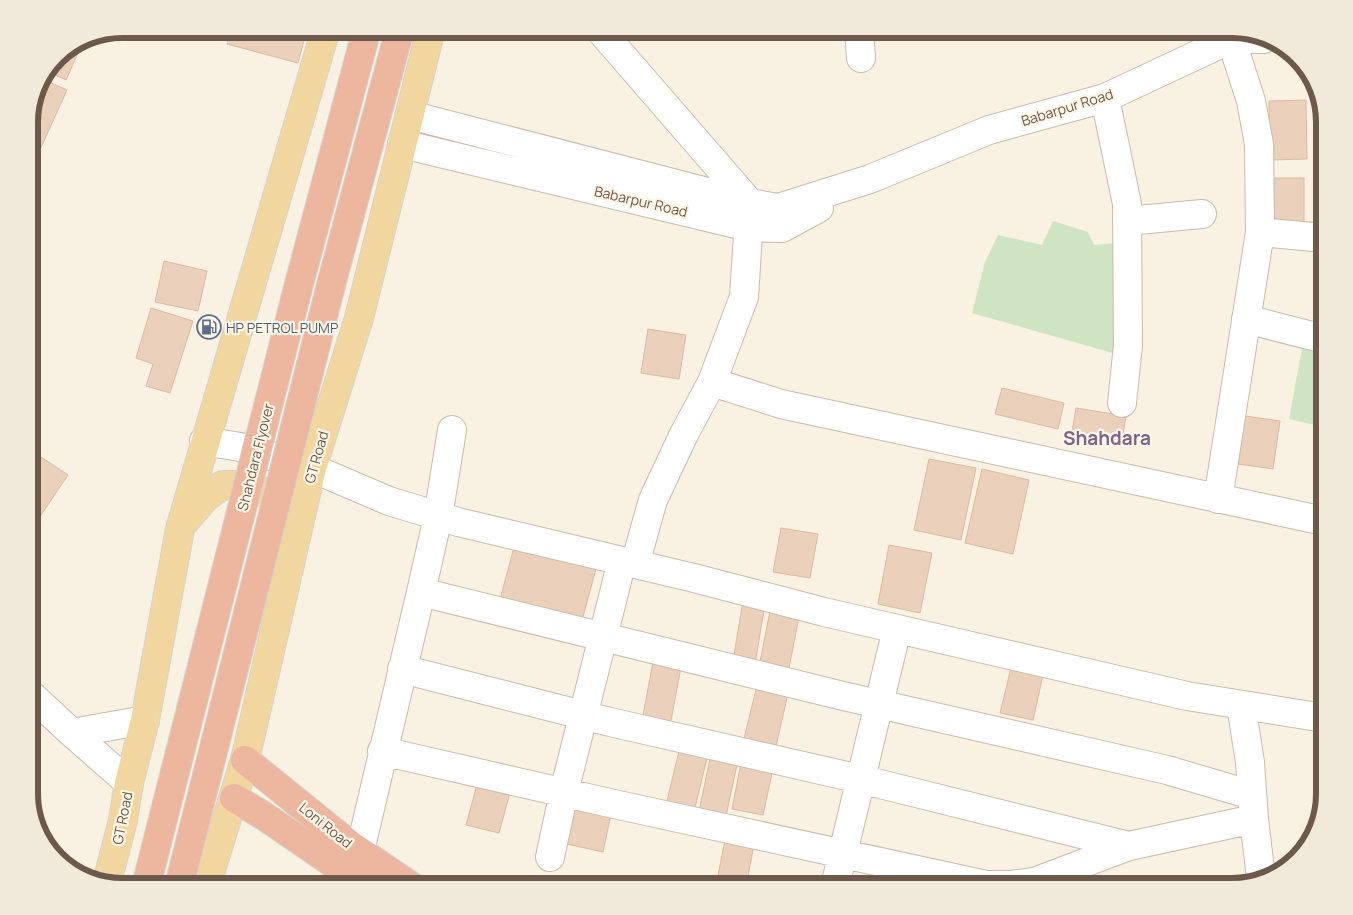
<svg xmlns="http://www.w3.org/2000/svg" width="1353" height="915" font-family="Manrope,sans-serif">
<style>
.green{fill:#cee4c2}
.building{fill:#ebd1bc;stroke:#dcb99e}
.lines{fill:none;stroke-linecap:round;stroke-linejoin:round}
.minor-casing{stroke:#cabbac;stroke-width:30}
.major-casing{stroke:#d6d1cd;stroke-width:30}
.highway-casing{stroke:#d6d1cd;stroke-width:30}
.minor{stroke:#fff;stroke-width:28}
.major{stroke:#f1d79f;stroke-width:28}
.highway{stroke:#edb69e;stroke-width:28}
.highway-bridge-casing{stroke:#d6d1cd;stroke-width:30;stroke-linecap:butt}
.highway-bridge{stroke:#edb69e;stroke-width:28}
.labels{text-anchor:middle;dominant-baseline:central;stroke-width:4.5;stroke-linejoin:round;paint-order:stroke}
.street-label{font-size:14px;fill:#6d594b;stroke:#fdf5e6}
.service-label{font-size:14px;fill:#4e5e75;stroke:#fdf5e6;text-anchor:start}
.district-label{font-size:19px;font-weight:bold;fill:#7e638a;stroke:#fdf5e6}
.rim{fill:none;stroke:#6d594b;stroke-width:6}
</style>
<rect width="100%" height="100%" fill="#f9f1e1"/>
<path class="green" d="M1053,221L1088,232L1094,245L1119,243L1120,355L972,313L985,262L998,235L1042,245Z
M1302,349L1324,354V427L1289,419Z"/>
<path class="building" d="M231,29H307L298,63L227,44Z
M70,47L79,51L66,80L49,72L56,56Z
M47,81L67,90L29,174V121Z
M1306,100L1307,159L1270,160L1269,101Z
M1272,178H1304V224H1272Z
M164,261L207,271L198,311L155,302Z
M151,308L193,321L170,393L146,386L153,364L136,358Z
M648,329L686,335L679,379L641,373Z
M1002,388L1064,403L1058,429L995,414Z
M1076,408L1126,416L1122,441L1072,432Z
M1238,415L1280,421L1273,469L1231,463Z
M29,449L68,475L29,533Z
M929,459L976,468L961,540L914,530Z
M982,469L1029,480L1013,554L965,543Z
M781,528L818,534L810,578L773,572Z
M517,536L599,558L581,624L499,603Z
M889,545L932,553L920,613L878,604Z
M743,601L765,604L755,664L733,661Z
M771,606L800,612L787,678L758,672Z
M653,662L681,667L669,731L641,726Z
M1012,664L1044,671L1033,720L1000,713Z
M758,681L789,689L774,755L742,747Z
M680,747L708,754L693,816L665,809Z
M711,754L738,760L725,821L698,816Z
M742,758L774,764L763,815L732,809Z
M479,777L512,785L499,833L466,825Z
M575,807L611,814L603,852L567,844Z
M725,840L754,845L746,886H716Z"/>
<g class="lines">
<g class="minor-casing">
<path id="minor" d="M599,29L750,203L744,297L712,382L684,434L653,500L635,564
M859,29L861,58
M1105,98L1127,204L1128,345L1122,403
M410,115L750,203L778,208L870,179L989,130L1105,98L1231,39H1264
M402,144L748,227L782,228L819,208
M1127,221L1202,214
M1260,232L1324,238
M1246,319L1324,339
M712,382L781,404L1324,521
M204,441L240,447L312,468L389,501L458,522L694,578L824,612L1187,696L1324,718
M1218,499L1260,232L1259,144L1251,101L1231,39
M421,592L438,517L452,430
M402,669L610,722L860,779L1129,846L1254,819
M29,693L72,733L129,783
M1241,705L1250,762L1254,819L1261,878
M72,733L145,720
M382,751L614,804L986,885H1010L1034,882L1129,846
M360,851L421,592L839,695L1167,770L1252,795
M550,857L564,792L622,561
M835,886L897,629"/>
</g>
<g class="major-casing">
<path id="major" d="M185,521L206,497L223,485H250L276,499L290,520
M107,882L123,820L129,783L145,720L180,529L326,29
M206,886L245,760L312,468L359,318L431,29"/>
</g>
<g class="highway-casing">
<path id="highway" d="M245,760L349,844L411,886
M234,798L264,816L366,886"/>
</g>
<use href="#minor" class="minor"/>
<use href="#major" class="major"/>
<use href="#highway" class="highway"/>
<g class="highway-bridge-casing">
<path id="highway-bridge" d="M146,886L299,284L367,29
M179,886L331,285L400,29"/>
</g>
<use href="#highway-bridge" class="highway-bridge"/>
</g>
<defs>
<g id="fuel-ring" transform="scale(1.25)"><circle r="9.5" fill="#fdf5e6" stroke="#5c6f8a" stroke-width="1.5"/><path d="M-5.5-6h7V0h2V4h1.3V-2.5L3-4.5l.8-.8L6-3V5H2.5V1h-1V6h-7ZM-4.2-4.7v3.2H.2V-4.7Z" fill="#5c6f8a"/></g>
</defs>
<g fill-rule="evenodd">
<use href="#fuel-ring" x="209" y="327"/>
</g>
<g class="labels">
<g class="street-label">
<text transform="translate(1067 107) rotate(-17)">Babarpur Road</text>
<text transform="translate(641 201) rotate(13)">Babarpur Road</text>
<text transform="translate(255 457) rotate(-76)">Shahdara Flyover</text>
<text transform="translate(316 457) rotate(-74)">GT Road</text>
<text transform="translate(122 818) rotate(-79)">GT Road</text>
<text transform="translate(326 825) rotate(39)">Loni Road</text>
</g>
<g class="service-label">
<text x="226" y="327">HP PETROL PUMP</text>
</g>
<g class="district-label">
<text x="1107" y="438">Shahdara</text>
</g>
</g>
<path d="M0 0H1353V915H0ZM122 38H1232A84 84 0 0 1 1316 122V794A84 84 0 0 1 1232 878H122A84 84 0 0 1 38 794V122A84 84 0 0 1 122 38Z" fill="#f1e9da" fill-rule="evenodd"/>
<path class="rim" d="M122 38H1232A84 84 0 0 1 1316 122V794A84 84 0 0 1 1232 878H122A84 84 0 0 1 38 794V122A84 84 0 0 1 122 38Z"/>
</svg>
